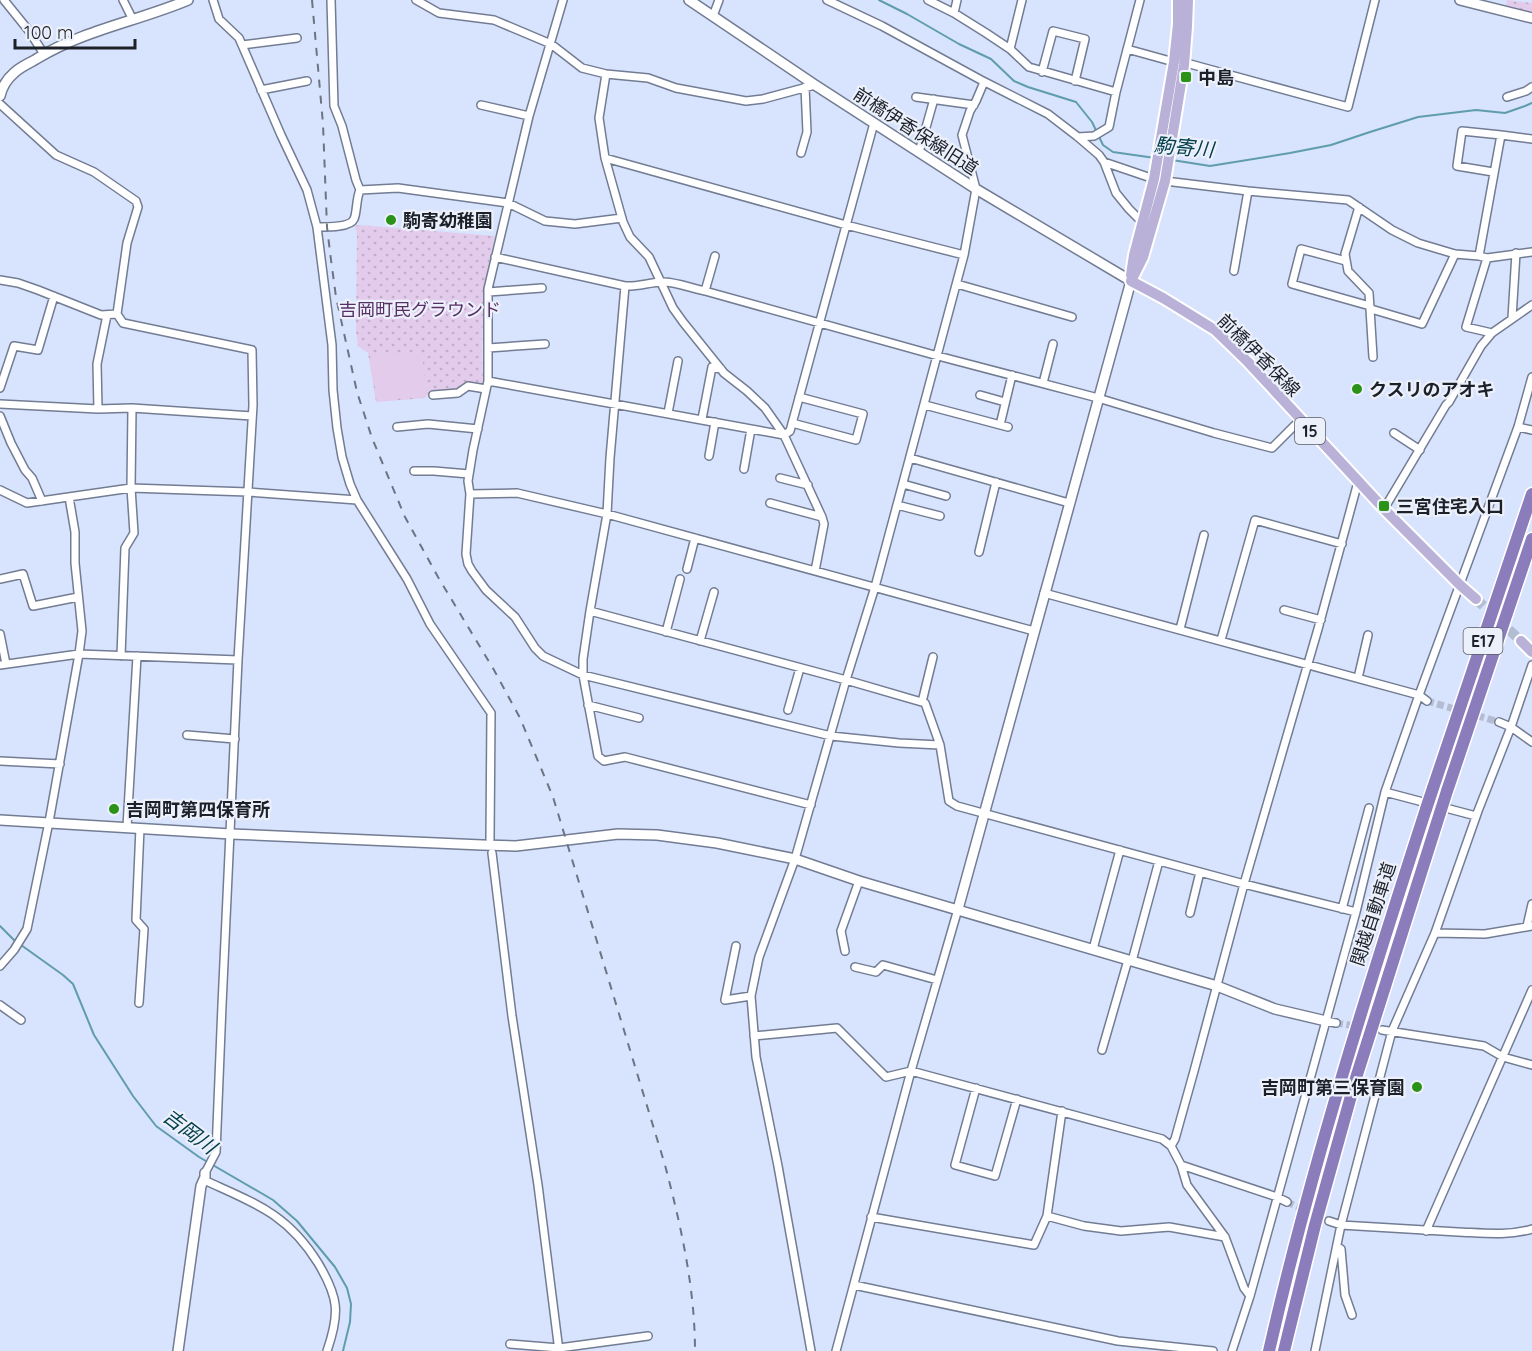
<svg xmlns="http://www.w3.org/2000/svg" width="1532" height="1351" font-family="Quicksand,'Noto Sans JP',sans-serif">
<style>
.park{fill:url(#park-dots)}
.pitch{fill:#e3cbeb}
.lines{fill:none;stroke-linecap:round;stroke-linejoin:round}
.stream{stroke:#5f9dad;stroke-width:2}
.street-tunnel{stroke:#b2bcd3;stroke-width:7;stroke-dasharray:7 3.5;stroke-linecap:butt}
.primary-tunnel{stroke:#b2bcd3;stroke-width:10;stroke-dasharray:10 5;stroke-linecap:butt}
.street-casing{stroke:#727c93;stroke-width:10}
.secondary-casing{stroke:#727c93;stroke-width:12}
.primary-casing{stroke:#fff;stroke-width:14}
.highway-casing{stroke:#fff;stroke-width:15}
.street{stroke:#fff;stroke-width:7}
.secondary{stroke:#fff;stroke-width:9}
.primary{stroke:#b9b1d7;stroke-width:10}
.highway{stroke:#8b7dbc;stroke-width:12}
.rail{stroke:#6c7383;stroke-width:2;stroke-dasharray:8 8;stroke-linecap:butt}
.highway-bridge-casing{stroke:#fff;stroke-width:15;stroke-linecap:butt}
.highway-bridge{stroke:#8b7dbc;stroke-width:12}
.poi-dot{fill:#2a9216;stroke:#ecf0fb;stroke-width:2}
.labels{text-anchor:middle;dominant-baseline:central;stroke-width:4.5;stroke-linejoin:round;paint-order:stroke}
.shield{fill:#ecf0fb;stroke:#5a5e68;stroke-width:1.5}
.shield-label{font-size:16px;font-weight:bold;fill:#1c2029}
.poi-label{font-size:18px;font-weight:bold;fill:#1c2029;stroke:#ecf0fb;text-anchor:start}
.street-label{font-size:18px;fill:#1c2029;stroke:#ecf0fb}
.park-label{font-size:18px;fill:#582f64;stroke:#ecf0fb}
.water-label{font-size:20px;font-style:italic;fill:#013d49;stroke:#ecf0fb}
</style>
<defs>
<pattern id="park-dots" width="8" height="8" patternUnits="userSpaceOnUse" patternTransform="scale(1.5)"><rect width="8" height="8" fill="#e3cbeb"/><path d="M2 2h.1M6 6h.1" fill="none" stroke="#c2aeca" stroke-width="1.8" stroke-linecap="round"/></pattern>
</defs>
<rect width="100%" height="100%" fill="#d8e3fd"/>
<path class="park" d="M1507,0L1532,3V9L1528,17L1505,11Z
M359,225L495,236L484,287L482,348L483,384L466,383L457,391H431L425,398L376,402L368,353L358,346L356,331L357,234L355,226Z"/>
<path class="pitch" d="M422,352L426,394L424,396L377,401L370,354Z"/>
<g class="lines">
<path class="stream" d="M879,0L907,14L959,44L991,59L1014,81L1028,87L1076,102L1092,122L1103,145L1113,152L1155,158
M1172,160L1210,166L1290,153L1331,145L1370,132L1418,117L1476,110L1505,113L1525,106L1532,103
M0,926L16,942
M21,945L63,975L73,984L94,1035L133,1096L156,1126L199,1157L273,1200L297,1221L335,1267L347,1288L351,1304L350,1322L343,1351"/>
<path class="street-tunnel" d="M1427,701L1499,722
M1336,1023L1374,1029
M1287,1202L1329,1221"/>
<path class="primary-tunnel" d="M1476,599L1521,641"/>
<g class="street-casing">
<path id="street" d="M4,0L29,31L44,54
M123,0L133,20
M213,0L219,19L239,38L281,135L307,190L317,227L332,345L333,390L337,428L342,457L350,484L357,500L407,579L430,624L491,713L490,839
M416,0L439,13L494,20L551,44L582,68L606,74L648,78L676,88L746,101L763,99L815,85
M563,0L529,116L488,289V381L473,450L468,481L470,494L466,554L468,564L472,571L486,590L515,617L535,648L543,656L583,675L831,736L899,743L940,745
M827,0L882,26L981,80L1048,114L1078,137L1099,155L1104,162L1116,193L1129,209L1142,222
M928,0L954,13L986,33L1010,49L1029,67L1116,92L1140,0
M954,13L957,0
M713,16L719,0
M242,45L297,38
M1010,49L1022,0
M1127,49L1174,62
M1190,64L1348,107L1375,0
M1042,72L1053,31L1085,39L1075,81
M606,74L599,118L605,158L623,222L630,237L649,257L673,308L683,322L724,373L747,391L765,408L784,435L822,517L824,524L815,571
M261,90L307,81
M916,97L974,105
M1507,97L1526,91L1532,87
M0,104L56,155L94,172L136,201L138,207L127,243L117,314L123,323L252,350L253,405L238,660L222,1005L216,1152L205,1173
M481,105L529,116
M1501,135L1532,139
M1078,137L1094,136L1109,127L1116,92
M919,152L934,99
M801,153L807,132L805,87
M605,158L846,225L964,255
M1104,162L1154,179L1165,181L1248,191L1348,200L1392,230L1418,243L1455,254L1479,256L1487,258L1532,252
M360,190L398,188L508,203L545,221L575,224L622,218
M1359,207L1345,254L1348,271L1369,293L1373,357
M317,227C325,227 350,228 354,219C357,213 356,199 360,190L356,180L342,126L334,106L331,0
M1479,256L1501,135L1462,131L1457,166L1493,172
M495,257L625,286C638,287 650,282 663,282C676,282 691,288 705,291L938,356L1098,398L1214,433L1268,447L1272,448L1300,420
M1487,258L1466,327L1492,333
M1346,261L1301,249L1292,284L1370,306
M1234,271L1248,191
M0,280L18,283L38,290L101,315L117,314
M957,284L1072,317
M625,286L610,458L607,514L590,611L583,659V675L598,756L604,761L625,757L811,805
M705,291L715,256
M488,292L542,288
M1371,309L1422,324L1455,254
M1512,318L1516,253
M488,348L545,344
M488,381L784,435
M1043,383L1053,344
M0,388L14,346L38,350L54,296
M433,395L458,393L468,386L486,389
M980,395L1005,402
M0,404L98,409L132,408L252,416
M925,405L1008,427
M98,409L97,364L107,315
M668,413L678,361
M0,416L11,443L25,470L32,478L42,501
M702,419L712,367L721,369
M792,423L856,440L863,414L799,397
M1000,425L1012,375
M397,427L428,424L478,429
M1518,427L1532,430
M1394,433L1420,450
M784,435L790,431L874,123
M709,456L715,422
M910,458L1069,503
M744,469L751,429
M414,471H434L469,474
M780,478L808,485
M903,484L946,496
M0,490L27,503L131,488L248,492L357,500
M470,494L517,493L607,514L1034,631
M770,503L822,517
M897,505L940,516
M1384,509L1446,405L1449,402L1481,346L1492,333L1532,305
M979,552L996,482
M687,569L695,538
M0,579L23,574L33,606L78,597
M1044,593L1419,695L1427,701
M1284,610L1321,620
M590,611L846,680L925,703L940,745L949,801L957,806L1244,884L1356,912
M1180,629L1204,535
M666,632L680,579
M0,634L6,664
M1221,640L1255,520L1342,544
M700,641L714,592
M121,656L125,548L134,533L131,488L132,408
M0,665L79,654L238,660
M1358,678L1368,635
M922,702L933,657
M588,705L639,718
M788,710L800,668
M1499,722L1511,727L1532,742
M187,735L235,739
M0,761L60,764
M1385,792L1476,816
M127,827L137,656
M492,853L512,1016L538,1185L559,1351
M1342,909L1369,808
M1190,913L1200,872
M1527,926L1532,904
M1435,933L1485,934L1532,926
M736,946L725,1000L751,996
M1093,949L1120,850
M845,951L841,931L859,881
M1132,961L1159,861
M0,966L14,950L27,929L49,822L79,654L82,631L75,563V532L69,497
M855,967L876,972L883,965L937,980
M139,1003L144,929L136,920L140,828
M0,1005L21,1020
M1326,1021L1336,1023
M1382,1030L1484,1046L1503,1057L1532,1065
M754,1036L837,1028L886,1077L911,1071L1162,1139L1171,1146L1181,1165L1277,1197L1287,1202
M1102,1050L1128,960
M976,1088L955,1165L995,1176L1017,1099
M1171,1146L1175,1139L1194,1071L1244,884L1318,629L1358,482
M1181,1165L1187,1185L1225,1237L1244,1288L1250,1296
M204,1180C254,1203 287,1213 318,1263C339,1298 340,1313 327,1351
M1047,1216L1062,1111
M871,1217L1034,1245L1047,1216L1084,1226L1121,1231L1169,1227L1225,1237
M1329,1221L1341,1225C1380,1227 1419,1230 1458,1232C1483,1233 1508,1236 1532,1229
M1426,1231L1532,990
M1337,1247L1341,1249L1345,1295L1352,1315
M854,1285L1118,1341L1213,1351
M510,1344L559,1348L648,1336
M811,1351L778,1166L756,1057L751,996L759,957L795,859L846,680L875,587L964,255L976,189L962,135L970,111L976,101L984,82
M836,1351L911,1071L958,909
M1232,1351L1250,1296L1304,1101L1356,912L1385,792L1419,695L1518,427L1532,377
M1315,1351L1341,1225L1392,1031L1435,933L1478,811L1511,727L1532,665"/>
</g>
<g class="secondary-casing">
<path id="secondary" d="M689,0L815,85L976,189L1131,281L958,909
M1460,0L1532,18
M0,96C2,87 7,79 14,73C20,67 30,63 38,58C84,30 138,21 188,0
M0,820L231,834L482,845L516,846L618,834L657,835L717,843L795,859L859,881L1217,986L1275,1009L1326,1021
M178,1351L201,1186L205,1177V1173"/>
</g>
<g class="primary-casing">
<path id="primary" d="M1131,275L1134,255L1154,179L1174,62L1178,24V0
M1131,281L1163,298L1215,330L1248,362L1384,509L1460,585L1476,599
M1131,281L1143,257L1165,181L1184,65L1187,26L1188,0
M1521,641L1532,652"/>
</g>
<g class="highway-casing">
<path id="highway" d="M1433,788L1532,494
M1447,791L1532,539
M1269,1351C1311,1167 1368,988 1426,809
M1284,1351L1315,1225L1356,1078L1440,813"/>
</g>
<use href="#street" class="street"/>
<use href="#secondary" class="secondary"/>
<use href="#primary" class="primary"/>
<use href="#highway" class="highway"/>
<path class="rail" d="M312,0L323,124L327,227L331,260L336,297L357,392L372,438L405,517L438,577L494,670L520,718L553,797L665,1165C681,1226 695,1288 695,1351"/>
<g class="highway-bridge-casing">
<path id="highway-bridge" d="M1426,809L1433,788
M1440,813L1447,791"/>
</g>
<use href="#highway-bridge" class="highway-bridge"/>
</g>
<g class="poi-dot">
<rect x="1180" y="71" width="12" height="12" rx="3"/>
<circle cx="391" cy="220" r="6"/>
<circle cx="1357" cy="389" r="6"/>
<rect x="1378" y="500" width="12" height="12" rx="3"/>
<circle cx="114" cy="809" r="6"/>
<circle cx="1417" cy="1087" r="6"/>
</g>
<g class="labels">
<g class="shield">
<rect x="1295" y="418" width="30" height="26" rx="4.5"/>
<rect x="1463.5" y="628" width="39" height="26" rx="4.5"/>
</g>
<g class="shield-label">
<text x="1310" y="431">15</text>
<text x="1483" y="641">E17</text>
</g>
<g class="poi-label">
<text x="1198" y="77">中島</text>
<text x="403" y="220">駒寄幼稚園</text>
<text x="1369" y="389">クスリのアオキ</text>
<text x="1396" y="506">三宮住宅入口</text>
<text x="126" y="809">吉岡町第四保育所</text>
<text x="1405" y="1087" text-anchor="end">吉岡町第三保育園</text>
</g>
<g class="street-label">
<text transform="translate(916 131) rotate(33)">前橋伊香保線旧道</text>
<text transform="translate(1259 355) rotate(45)">前橋伊香保線</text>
<text transform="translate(1373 914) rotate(-72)">関越自動車道</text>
</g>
<g class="park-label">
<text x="420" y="309">吉岡町民グラウンド</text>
</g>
<g class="water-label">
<text transform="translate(1184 147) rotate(5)">駒寄川</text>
<text transform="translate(190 1131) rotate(37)">吉岡川</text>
</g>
</g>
<path d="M15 39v9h120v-9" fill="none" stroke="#1c2029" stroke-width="3"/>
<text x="24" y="39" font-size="18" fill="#1c2029" stroke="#ecf0fb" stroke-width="4.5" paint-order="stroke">100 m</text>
</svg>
